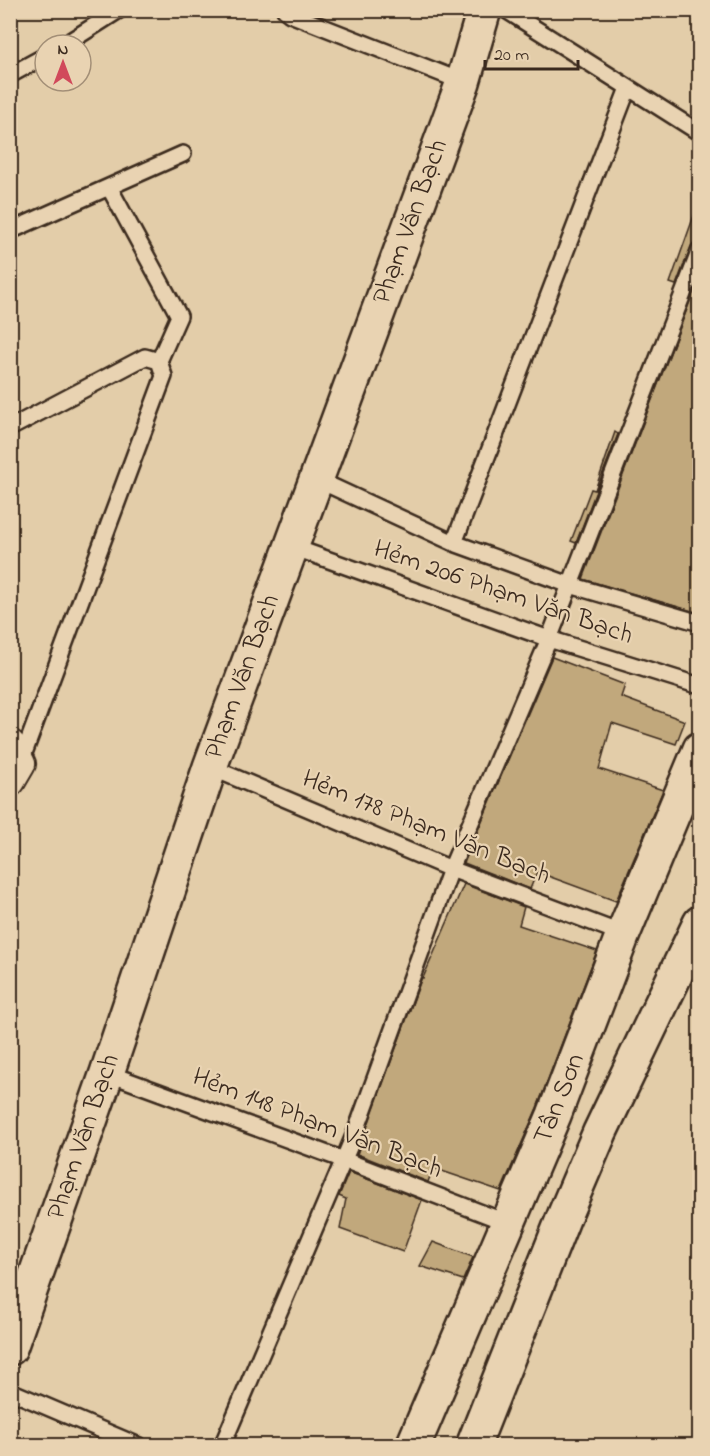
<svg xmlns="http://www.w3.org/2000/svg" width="710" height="1456" font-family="'Indie Flower',sans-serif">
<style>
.building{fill:#c1a87b;stroke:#3b2a1e;stroke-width:1.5}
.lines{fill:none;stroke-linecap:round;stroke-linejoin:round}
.service-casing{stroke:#3b2a1e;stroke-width:20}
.minor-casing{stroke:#3b2a1e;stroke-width:34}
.tertiary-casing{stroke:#3b2a1e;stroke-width:38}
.service{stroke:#e9d3b2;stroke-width:15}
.minor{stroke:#e9d3b2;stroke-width:30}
.tertiary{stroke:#e9d3b2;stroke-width:33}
.labels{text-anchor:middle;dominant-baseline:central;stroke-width:4.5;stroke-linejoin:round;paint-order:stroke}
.street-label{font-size:27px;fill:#3b2a1e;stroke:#e9d3b2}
</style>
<rect width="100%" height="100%" fill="#e3cda9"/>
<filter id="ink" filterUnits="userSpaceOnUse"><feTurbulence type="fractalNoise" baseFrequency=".0167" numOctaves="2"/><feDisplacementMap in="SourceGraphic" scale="12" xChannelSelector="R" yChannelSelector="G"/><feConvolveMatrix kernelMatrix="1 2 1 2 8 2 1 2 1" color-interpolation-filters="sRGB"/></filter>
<g filter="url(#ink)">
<path class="building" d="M696,210L699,211V240L694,242L691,246L676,285L670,283Z
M699,278V613L583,579Z
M615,432L618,434L576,543L571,541L591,489L595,490Z
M552,657L625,685L621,697L685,721L676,744L612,723L599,769L663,790L616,901L537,872L530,889L464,863Z
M464,884L524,907L519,925L597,951L537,1108L501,1191L433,1168L428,1182L357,1154L422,977L423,978Z
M349,1172L422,1200L403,1252L340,1229L346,1199L339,1196Z
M433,1242L473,1257L463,1280L420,1266Z"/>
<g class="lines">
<g class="service-casing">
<path id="service" d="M285,10L290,14L463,82
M506,10L700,133
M64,45L119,10
M10,75L45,56
M109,187L179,316L159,361
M10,231L183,154
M10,428L145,357L159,361
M316,479L454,543L570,585L700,623
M454,543L628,88
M290,546L549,639L700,686
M20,764L164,376L159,361
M210,767L451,869L623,934
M107,1073L344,1160L508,1223
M10,1391L139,1446
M222,1446L356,1131L451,869L549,639L700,250"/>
</g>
<g class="minor-casing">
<path id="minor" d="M10,745L20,764L10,781"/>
</g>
<g class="tertiary-casing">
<path id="tertiary" d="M10,1348L107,1073L210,767L463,82L484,10
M413,1446L554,1115L623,934L700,749
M473,1446L565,1214L600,1132L700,923"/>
</g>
<use href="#service" class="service"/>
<use href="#minor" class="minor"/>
<use href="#tertiary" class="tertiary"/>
</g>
</g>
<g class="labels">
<g class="street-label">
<text transform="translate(411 222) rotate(-70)">Phạm Văn Bạch</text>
<text transform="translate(503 593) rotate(19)">Hẻm 206 Phạm Văn Bạch</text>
<text transform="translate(243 677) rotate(-70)">Phạm Văn Bạch</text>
<text transform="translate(426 828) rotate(22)">Hẻm 178 Phạm Văn Bạch</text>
<text transform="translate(560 1099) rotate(-68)">Tân Sơn</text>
<text transform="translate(317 1124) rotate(21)">Hẻm 148 Phạm Văn Bạch</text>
<text transform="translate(84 1137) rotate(-71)">Phạm Văn Bạch</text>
</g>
</g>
<rect width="710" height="1456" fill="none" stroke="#e9d3b2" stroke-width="36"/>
<rect x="18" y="18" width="674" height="1420" fill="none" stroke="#3b2a1e" stroke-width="2" filter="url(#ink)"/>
<g transform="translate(63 63)"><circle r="28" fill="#e9d3b2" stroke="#a38f77" stroke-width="1.5"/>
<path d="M0-4.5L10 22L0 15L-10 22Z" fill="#d1495b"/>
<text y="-9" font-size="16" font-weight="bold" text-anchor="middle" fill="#3b2a1e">N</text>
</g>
<path d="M485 60v9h93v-9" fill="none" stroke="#3b2a1e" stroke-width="3"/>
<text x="494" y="60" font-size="18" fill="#3b2a1e" stroke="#e9d3b2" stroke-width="4.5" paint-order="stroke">20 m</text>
</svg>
